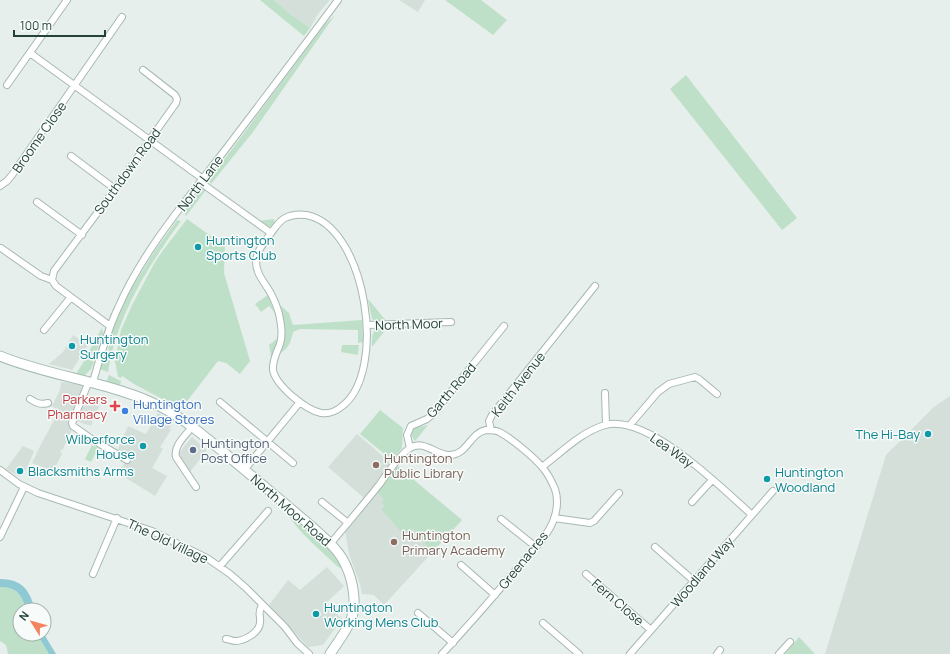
<svg xmlns="http://www.w3.org/2000/svg" width="950" height="654" font-family="Manrope,sans-serif">
<style>
.built{fill:#d4dfda}
.green{fill:#bfe0c8}
.water{fill:#8ec9d4}
.lines{fill:none;stroke-linecap:round;stroke-linejoin:round}
.street-casing{stroke:#a8b8b2;stroke-width:8}
.secondary-casing{stroke:#a4bbb3;stroke-width:11}
.street{stroke:#fff;stroke-width:6}
.secondary{stroke:#fff;stroke-width:9}
.culture-dot{fill:#0f9aa8;stroke:#f7fbf9;stroke-width:1.5}
.health-dot{fill:#e0444e;stroke:#f7fbf9;stroke-width:1.5}
.shop-dot{fill:#3f7fe0;stroke:#f7fbf9;stroke-width:1.5}
.service-dot{fill:#5c6f8a;stroke:#f7fbf9;stroke-width:1.5}
.education-dot{fill:#8d6e63;stroke:#f7fbf9;stroke-width:1.5}
.labels{text-anchor:middle;dominant-baseline:central;stroke-width:3;stroke-linejoin:round;paint-order:stroke}
.street-label{font-size:13px;fill:#24423a;stroke:#f7fbf9}
.culture-label{font-size:13px;fill:#0d838f;stroke:#f7fbf9;text-anchor:start}
.health-label{font-size:13px;fill:#be3a42;stroke:#f7fbf9;text-anchor:end}
.shop-label{font-size:13px;fill:#366cbe;stroke:#f7fbf9;text-anchor:start}
.service-label{font-size:13px;fill:#4e5e75;stroke:#f7fbf9;text-anchor:start}
.education-label{font-size:13px;fill:#785e54;stroke:#f7fbf9;text-anchor:start}
</style>
<rect width="100%" height="100%" fill="#e6efeb"/>
<path class="built" d="M274,0H330L318,14L310,28L290,14Z
M399,0H425L418,12Z
M73,335L88,345L72,370L49,364L63,352Z
M61,382L81,385L84,390L70,423L72,429L63,449L60,451L62,454L56,466L59,468L57,473L32,463L42,442L45,437L59,411L52,406L60,390Z
M950,396V654H825L886,455L934,407Z
M85,398L100,404L91,426L76,421Z
M158,413L173,422L169,429L171,430L160,447L163,449L152,468L167,476L155,496L118,473L128,458L117,451L128,426L146,434Z
M357,434L391,463L364,498L328,467Z
M192,437L207,450L190,472L178,454Z
M23,446L34,451L27,468L20,477L6,469Z
M397,466L462,520L384,605L374,595L362,594L360,584L349,554L345,531Z
M327,567L344,586L326,603L342,619L323,645L308,647L269,605L288,580L300,590Z"/>
<path class="green" d="M260,0H274L290,14L310,28L304,36Z
M445,0H481L507,20L493,35Z
M335,15L253,132L211,184L209,180L326,23Z
M686,75L797,218L782,230L670,89Z
M203,189L206,190L186,216L184,211L200,190Z
M187,219L225,246L224,273L250,361L240,374L226,363L218,361L181,409L134,384L122,376L121,378L118,377L115,361L121,330L132,305L155,262L164,249Z
M274,219L275,225C268,229 264,225 258,221Z
M177,220L181,221C151,262 123,306 111,356L108,348L110,344L107,343L121,307L131,289L156,249Z
M268,295L274,312L269,306L261,312L255,304Z
M368,300H369L387,322H377L372,319Z
M281,306L289,313L293,325L362,320L363,342L358,343V330L300,329L293,332C291,341 289,349 280,353C284,337 285,322 281,306Z
M102,328L103,333L96,353L93,355L88,353Z
M379,328H387L372,347C372,339 371,331 379,328Z
M278,338L272,357H271L269,345Z
M342,345H359L358,355L341,352Z
M106,346L110,361L108,372L100,369Z
M86,358L92,360L94,362L91,369L85,375L76,374Z
M109,375L121,381L120,385L106,382Z
M380,410L403,428L402,448L392,460L360,434Z
M428,425L415,441L411,435L413,428Z
M92,445L98,448L91,462L85,459Z
M397,466L462,520L432,552L413,529L404,535L381,509L385,506L381,502L384,500L377,492Z
M289,512C301,522 342,552 341,568L338,567C329,558 287,523 289,512Z
M0,587C19,588 20,594 27,610H20V634H37L49,654H8L6,645L0,641Z
M799,637L815,654H785Z"/>
<path class="water" d="M0,579C22,579 30,590 35,610H27C20,594 19,588 0,587Z
M37,634H44L56,654H49Z"/>
<g class="lines">
<g class="street-casing">
<path id="street" d="M30,53L203,179
M7,85L67,0
M71,156L115,189
M200,182L271,233C275,228 279,221 285,218C291,215 298,214 306,215C366,225 389,373 341,407C335,412 329,414 321,413C306,410 276,386 273,370C272,361 277,352 280,344C283,334 281,324 279,314C277,307 274,299 270,292C265,283 256,274 256,262C256,251 265,242 271,233
M0,186L7,181L12,175L122,17
M37,202L82,235
M1,248L41,276L52,280L56,286L110,326
M52,280L54,271L115,189L176,103L177,99L175,95L143,70
M367,325L451,322
M44,330L71,297
M89,381L72,423L73,426L93,440L127,460
M93,382C100,357 107,331 118,308C142,252 188,198 225,150C263,100 301,50 338,0
M605,393L606,425
M30,399C36,403 40,405 48,403
M220,402L293,463
M629,426L658,392L669,384L695,377L699,379L717,394
M192,427C186,435 173,446 176,457L196,487
M491,430L489,421L492,415L595,286
M410,448L407,435L411,426L427,419L433,414L504,326
M542,467C562,452 581,432 605,425C647,413 722,488 752,515
M0,470L19,484L38,493L152,531L207,558L230,574L246,588L285,627L297,643L309,654
M244,470L300,402
M322,502L348,523
M692,502L712,480
M554,518L590,523L594,521L619,493
M501,519L536,547
M0,537L24,487
M331,543C347,524 363,505 379,485C387,474 399,455 410,448C424,439 437,456 450,455C467,455 470,433 486,430C492,430 497,430 501,433C512,439 535,458 543,468C548,474 552,482 555,489C558,498 557,510 554,519C548,536 532,551 520,565C495,595 469,625 442,654
M655,547L694,581
M461,565L495,595
M220,566L268,511
M93,574L117,518
M586,574L651,630
M418,613L453,643
M543,623L579,654
M226,639C229,639 232,641 235,641C244,641 259,633 260,623C261,614 257,614 262,605
M630,654L773,491
M717,654L720,650
M779,654L790,642"/>
</g>
<g class="secondary-casing">
<path id="secondary" d="M0,356C49,376 103,381 151,402C185,417 212,443 240,466C266,488 293,510 319,533C327,540 336,548 342,558C352,575 358,601 351,620C346,632 337,643 330,654"/>
</g>
<use href="#street" class="street"/>
<use href="#secondary" class="secondary"/>
</g>
<g class="culture-dot">
<circle cx="198" cy="247" r="4"/>
<circle cx="72" cy="346" r="4"/>
<circle cx="928" cy="434" r="4"/>
<circle cx="143" cy="446" r="4"/>
<circle cx="20" cy="471" r="4"/>
<circle cx="767" cy="479" r="4"/>
<circle cx="316" cy="614" r="4"/>
</g>
<path class="health-dot" d="M113 400h4v4h4v4h-4v4h-4v-4h-4v-4h4z"/>
<circle class="shop-dot" cx="125" cy="411" r="4"/>
<circle class="service-dot" cx="193" cy="450" r="4"/>
<g class="education-dot">
<circle cx="376" cy="465" r="4"/>
<circle cx="394" cy="542" r="4"/>
</g>
<g class="labels">
<g class="street-label">
<text transform="translate(39 137) rotate(-55)">Broome Close</text>
<text transform="translate(127 171) rotate(-54)">Southdown Road</text>
<text transform="translate(200 183) rotate(-53)">North Lane</text>
<text transform="translate(409 324) rotate(-2)">North Moor</text>
<text transform="translate(518 384) rotate(-52)">Keith Avenue</text>
<text transform="translate(451 390) rotate(-49)">Garth Road</text>
<text transform="translate(672 450) rotate(35)">Lea Way</text>
<text transform="translate(291 510) rotate(41)">North Moor Road</text>
<text transform="translate(168 541) rotate(25)">The Old Village</text>
<text transform="translate(523 560) rotate(-51)">Greenacres</text>
<text transform="translate(702 572) rotate(-49)">Woodland Way</text>
<text transform="translate(618 602) rotate(41)">Fern Close</text>
</g>
<g class="culture-label">
<text x="206" y="240">Huntington<tspan x="206" dy="15">Sports Club</tspan></text>
<text x="80" y="339">Huntington<tspan x="80" dy="15">Surgery</tspan></text>
<text x="920" y="434" text-anchor="end">The Hi-Bay</text>
<text x="135" y="439" text-anchor="end">Wilberforce<tspan x="135" dy="15">House</tspan></text>
<text x="28" y="471">Blacksmiths Arms</text>
<text x="775" y="472">Huntington<tspan x="775" dy="15">Woodland</tspan></text>
<text x="324" y="607">Huntington<tspan x="324" dy="15">Working Mens Club</tspan></text>
</g>
<g class="health-label">
<text x="107" y="399">Parkers<tspan x="107" dy="15">Pharmacy</tspan></text>
</g>
<g class="shop-label">
<text x="133" y="404">Huntington<tspan x="133" dy="15">Village Stores</tspan></text>
</g>
<g class="service-label">
<text x="201" y="443">Huntington<tspan x="201" dy="15">Post Office</tspan></text>
</g>
<g class="education-label">
<text x="384" y="458">Huntington<tspan x="384" dy="15">Public Library</tspan></text>
<text x="402" y="535">Huntington<tspan x="402" dy="15">Primary Academy</tspan></text>
</g>
</g>
<g transform="translate(32 622) rotate(307)"><circle r="19" fill="#f7fbf9" stroke="#a3b1ad"/>
<path d="M0-3L7 15L0 10L-7 15Z" fill="#f4845f"/>
<text y="-6" font-size="11" font-weight="bold" text-anchor="middle" fill="#24423a">N</text>
</g>
<path d="M14 30v6h91v-6" fill="none" stroke="#24423a" stroke-width="2"/>
<text x="20" y="30" font-size="12" fill="#24423a" stroke="#f7fbf9" stroke-width="3" paint-order="stroke">100 m</text>
</svg>
